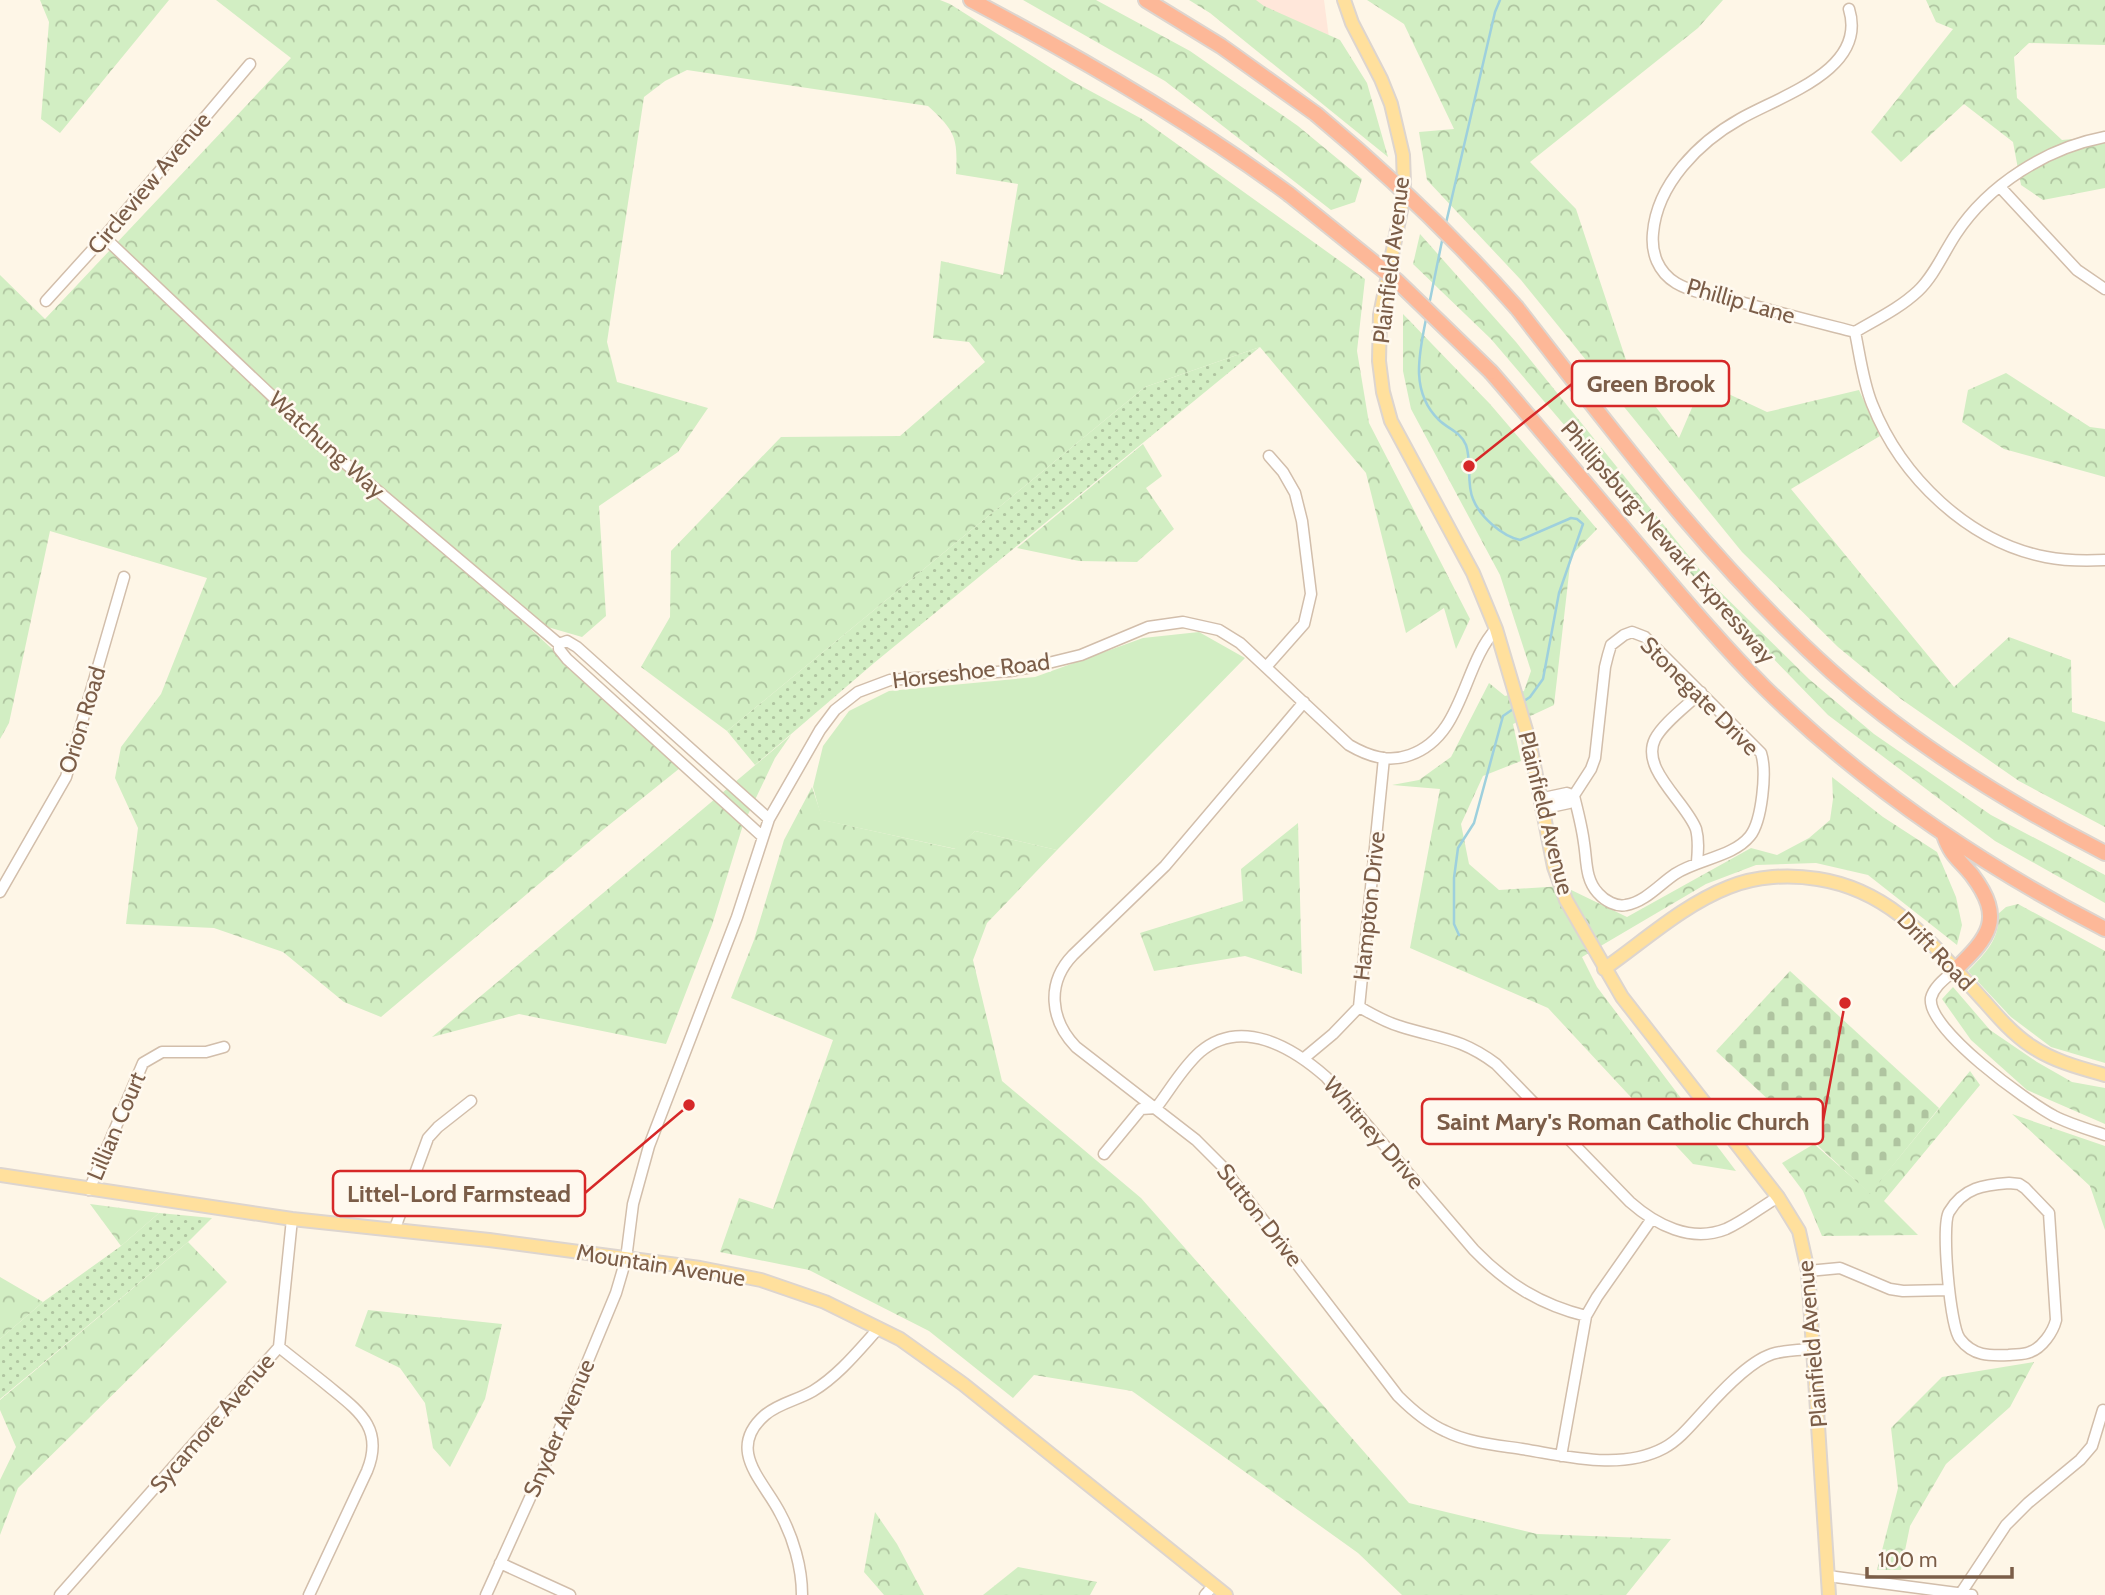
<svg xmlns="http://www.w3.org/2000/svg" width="2105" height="1595" font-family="Cabin,sans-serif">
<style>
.commercial{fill:#ffe7da}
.grass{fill:url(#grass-dots)}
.forest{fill:url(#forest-crowns)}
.cemetery{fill:url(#cemetery-stones)}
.park{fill:#d2eec3}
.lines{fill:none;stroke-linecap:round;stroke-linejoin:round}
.stream{stroke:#9ed0dd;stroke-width:2.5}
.minor-casing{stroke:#d2beab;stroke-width:13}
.major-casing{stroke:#ddd5cf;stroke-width:16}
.highway-casing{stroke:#ddd5cf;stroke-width:18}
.minor{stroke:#fff;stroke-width:10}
.major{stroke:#ffe09d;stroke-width:12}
.highway{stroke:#fdb898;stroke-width:14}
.highway-bridge-casing{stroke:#ddd5cf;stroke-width:18;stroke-linecap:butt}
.highway-bridge{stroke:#fdb898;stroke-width:14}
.labels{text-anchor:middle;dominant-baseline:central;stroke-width:5;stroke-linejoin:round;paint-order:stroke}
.street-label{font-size:23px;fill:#7b5d48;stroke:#fff9ef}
.leader{fill:none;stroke:#d62828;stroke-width:2.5}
.callout-dot{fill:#d62828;stroke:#fff9ef;stroke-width:2.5}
.callout{fill:#fff9ef;stroke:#d62828;stroke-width:2.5}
.callout-label{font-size:24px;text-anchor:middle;font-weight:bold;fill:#7b5d48}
</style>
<defs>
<pattern id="grass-dots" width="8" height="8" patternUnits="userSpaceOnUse" patternTransform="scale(1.75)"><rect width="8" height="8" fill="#d2eec3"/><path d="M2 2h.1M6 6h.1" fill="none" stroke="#afc4a0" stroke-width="1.8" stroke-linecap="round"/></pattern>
<pattern id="forest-crowns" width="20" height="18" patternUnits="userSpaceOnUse" patternTransform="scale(1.75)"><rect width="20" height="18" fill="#d2eec3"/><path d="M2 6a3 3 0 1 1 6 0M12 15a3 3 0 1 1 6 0" fill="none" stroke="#afc4a0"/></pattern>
<pattern id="cemetery-stones" width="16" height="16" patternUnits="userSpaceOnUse" patternTransform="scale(1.75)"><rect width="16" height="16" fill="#d2eec3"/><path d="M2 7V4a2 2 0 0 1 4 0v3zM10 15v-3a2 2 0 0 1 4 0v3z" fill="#afc4a0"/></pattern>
</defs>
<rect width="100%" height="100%" fill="#fef6e7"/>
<path class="commercial" d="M1244,0H1324L1331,53Z"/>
<path class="grass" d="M1260,347L874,663L755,765L727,731L1145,387Z
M159,1213L212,1218L188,1242L0,1399V1339L43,1302L121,1246Z"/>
<path class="forest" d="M40,0H169L60,133L41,119L49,22Z
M216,0H940L950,4L1070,80L1142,119L1365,279L1357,351L1369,423L1470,619L1456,649L1444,608L1406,633L1366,473L1260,347L1145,387L727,731L641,667L670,617L671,551L781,437L900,436L985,362L969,342L933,338L941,261L1003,275L1018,184L956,174C958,137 955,131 928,106L687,70L665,81L644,97L607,342L617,382L708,408L678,452L599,506L606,616L582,637L520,619L680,768L604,829L381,1017L344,1002L283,952L214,928L126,924L138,828L115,778L121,747L161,694L207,578L50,531L9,723L0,739V275L45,319L291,58Z
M1023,0H1096L1190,51L1298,126L1362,179L1355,202L1331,210L1165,81Z
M1189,0H1256L1264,6L1340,40L1367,83L1388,157L1210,13Z
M1367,0H1723L1698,28L1530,162L1576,209L1630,372L1679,438L1703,382L1767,412L1859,390L1880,436L1791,489L1954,687L2009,637L2071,660L2072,712L2105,722V827L2019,781L1901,699L1838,647L1742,552L1521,280L1427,180L1419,132L1454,129L1404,24Z
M1926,0H2105V45L2029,43L2014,57L2017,98L2062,140L2105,136V188L2043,200L2021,185L2013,142L1964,104L1901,162L1871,132L1953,29L1936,22Z
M1420,234L1516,342L1709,581L1809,679L1874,734L1991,815L2105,875V903L1995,841L1828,715L1692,575L1491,339L1413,264Z
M1403,314L1490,404L1597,529L1571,556L1554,705L1513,724L1521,761L1483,776L1461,824L1469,864L1499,890L1563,886L1627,917L1751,848L1777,855L1809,838L1830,820L1833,799L1832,777L1883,817L1937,852L1956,897L1962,925L1957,945L1868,875L1816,863L1756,865L1706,884L1582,957L1597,987L1736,1171L1693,1164L1548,1008L1410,948L1440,789L1392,785L1419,780L1451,757L1489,683L1505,696L1524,691L1531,671L1500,575L1411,409L1403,371Z
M2006,373L2090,427L2105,429V477L2004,449L1962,422L1968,390Z
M1143,444L1162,476L1146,488L1174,529L1137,562L1079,561L1017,548Z
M791,735L775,758L743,825L712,925L666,1044L519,1014L432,1037Z
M812,787L823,820L955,849L975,831L1057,850L987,923L973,960L1002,1081L1141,1198L1409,1503L1537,1534L1671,1539L1626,1595H1402L1358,1553L1132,1391L1034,1375L1013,1398L929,1331L809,1270L720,1252L739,1198L773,1209L833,1040L731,998L754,940L784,840Z
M1298,823L1302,974L1245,956L1154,971L1140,933L1243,901L1241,869Z
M2018,904L2105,951V1063L2051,1047L2011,1017L1968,971C1984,955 2001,938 1998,914L2006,907Z
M1953,987L1990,1030L2037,1062L2072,1082L2105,1088V1124L2027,1090L1971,1040L1942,999Z
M1970,1071L1980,1085L1884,1201L1918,1235L1822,1236L1803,1191L1782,1163L1814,1144L1870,1193Z
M2012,1114L2105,1146V1230L2090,1186Z
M90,1204L159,1213L121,1246Z
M188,1242L227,1282L18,1488L0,1535V1480L16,1447L0,1410V1400Z
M0,1277L43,1302L0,1339Z
M368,1310L502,1324L485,1399L450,1467L433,1448L425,1403L400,1368L355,1346Z
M2034,1362L2010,1407L1946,1464L1910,1526L1901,1570H1877L1898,1488L1891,1428L1942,1377Z
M875,1512L897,1544L924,1595H884L864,1572Z
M1018,1567L1097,1582L1090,1595H983Z"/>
<path class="cemetery" d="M1790,971L1939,1108L1870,1194L1716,1051Z"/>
<path class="park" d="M1199,632L1245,658L1057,850L975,831L956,849L822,820L813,787L823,746L849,711L889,691L1035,677L1143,638Z"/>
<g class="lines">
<path class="stream" d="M1446,223L1495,12L1500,0
M1429,305L1443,236
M1426,319C1419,354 1410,392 1439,420C1448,429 1461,432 1466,445C1472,462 1466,483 1473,499C1480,517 1502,536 1520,540L1571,518L1577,519L1583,524L1559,593L1543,679L1530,697L1521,703
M1459,935L1454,924V878L1458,848L1474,823L1503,716L1516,707"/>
<g class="minor-casing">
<path id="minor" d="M1849,9C1868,70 1780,96 1740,119C1699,142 1657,184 1653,233C1651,253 1658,272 1676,283C1693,293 1718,297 1737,301C1776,312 1816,322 1855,332C1877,319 1900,308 1918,291C1934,276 1944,252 1956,234C1989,184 2047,148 2105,137
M2000,187L2077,270L2105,289
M104,237L327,448L559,644
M46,301L104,237L250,64
M1855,332C1860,356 1863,382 1872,404C1901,477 1968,542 2046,557C2066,561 2085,561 2105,560
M1266,667L1304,624L1311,594L1302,521L1295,493L1283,472L1269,456
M1304,702L1165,866L1073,955C1046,983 1050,1020 1076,1047L1196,1140L1221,1165L1398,1396C1412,1410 1427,1423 1445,1431C1469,1443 1496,1445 1522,1449C1567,1456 1621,1471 1664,1448C1679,1440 1691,1425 1703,1412C1719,1394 1748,1362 1772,1354C1785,1350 1800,1350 1814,1349
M1384,758L1359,1007C1372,1014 1385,1022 1399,1026C1439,1039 1460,1037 1496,1064L1630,1202C1656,1225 1691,1243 1726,1229C1744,1221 1761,1207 1778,1197
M1539,799L1567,793L1574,796
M1541,809L1569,803L1591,769L1595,758L1605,667L1608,655L1611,645L1624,635L1632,632L1645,637L1761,753C1767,771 1762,821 1750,836C1733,857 1698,859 1675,874C1660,884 1645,902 1626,905C1616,907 1605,901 1598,893C1585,879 1587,861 1584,843C1582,827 1578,812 1574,796
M763,837L567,659L559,649V644L567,641L577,647L769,819
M1697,862C1698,851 1699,840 1696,829C1686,802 1640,769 1655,739C1663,723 1688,705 1701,692
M0,892L66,777L124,577
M1955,970C1946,978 1934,986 1931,998C1926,1029 2028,1102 2054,1116C2070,1124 2087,1129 2105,1135
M1303,1059L1333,1034L1359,1007
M1104,1154L1141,1109L1156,1108C1170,1090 1182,1068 1200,1052C1241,1017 1292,1047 1326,1077L1474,1250C1507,1284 1541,1305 1586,1316
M2009,1183L2019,1184L2025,1188L2049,1213L2056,1320C2053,1332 2042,1348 2030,1352C2024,1355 2015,1354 2009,1355C1989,1356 1973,1356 1960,1339C1950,1327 1941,1225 1949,1212C1964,1187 1984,1185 2009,1183Z
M89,1190L143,1063L162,1052H206L224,1047
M395,1228L428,1138L438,1127L471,1101
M1808,1271L1840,1268L1890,1289L1903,1291L1949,1290
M279,1347C295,1360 311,1372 327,1385C357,1410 385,1427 367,1471L309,1595
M1561,1456L1586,1316L1597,1297L1651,1220
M500,1563L570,1595
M1828,1576L1972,1595
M1961,1593L2006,1525L2028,1503L2080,1460L2092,1446L2103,1410
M60,1595L279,1347L292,1219
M486,1595L543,1469L616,1293L626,1259L633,1204L649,1146L737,917L769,819L820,730L835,710L858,692L890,680L1010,671L1032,667L1081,655L1148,627L1183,622L1219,630L1240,643L1349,745C1368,756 1388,763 1410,755C1464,736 1462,666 1496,629
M802,1595C802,1567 793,1537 780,1513C764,1481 725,1450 765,1415C779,1403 798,1400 813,1391C839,1375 858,1351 878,1329
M1205,1595L1214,1585"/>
</g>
<g class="major-casing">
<path id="major" d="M1344,0L1352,23L1381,79L1391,104L1403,155L1404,183L1402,205L1380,315L1379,361L1383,392L1391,421L1473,573L1496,629L1529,740L1554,867L1566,900L1622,997L1778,1197L1799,1231L1808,1271L1829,1595
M1604,969C1644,941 1683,905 1729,887C1756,876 1789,874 1818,879C1895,891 1935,948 1985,1002C1999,1018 2013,1034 2031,1046C2053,1061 2080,1068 2105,1075
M0,1175L292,1219L489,1240L700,1268L761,1280L825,1302L900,1339L963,1384L1226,1595"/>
</g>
<g class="highway-casing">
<path id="highway" d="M971,0C1081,58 1188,120 1289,194
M1146,0L1221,46L1316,114
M1517,308C1616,435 1712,564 1832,672C1914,745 2008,803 2105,853
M1491,372C1542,431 1592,491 1642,550C1682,597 1721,644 1765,688C1865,786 1981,865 2105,929
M1944,835C1951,856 1959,859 1972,875C2005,919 1989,937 1955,970"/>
</g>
<use href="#minor" class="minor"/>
<use href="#major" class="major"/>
<use href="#highway" class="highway"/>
<g class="highway-bridge-casing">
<path id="highway-bridge" d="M1316,114C1388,174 1455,238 1517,308
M1289,194L1397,281L1491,372"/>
</g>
<use href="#highway-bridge" class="highway-bridge"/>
</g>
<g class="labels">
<g class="street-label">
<text transform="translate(149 183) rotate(-50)">Circleview Avenue</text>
<text transform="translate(1391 260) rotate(-83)">Plainfield Avenue</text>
<text transform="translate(1741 301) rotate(16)">Phillip Lane</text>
<text transform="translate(327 445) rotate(42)">Watchung Way</text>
<text transform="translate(1668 542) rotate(49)">Phillipsburg-Newark Expressway</text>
<text transform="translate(971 671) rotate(-7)">Horseshoe Road</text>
<text transform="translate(1700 696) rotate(45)">Stonegate Drive</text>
<text transform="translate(82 720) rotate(-73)">Orion Road</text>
<text transform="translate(1546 813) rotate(76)">Plainfield Avenue</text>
<text transform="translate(1369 906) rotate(-84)">Hampton Drive</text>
<text transform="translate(1936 951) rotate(46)">Drift Road</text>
<text transform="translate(116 1126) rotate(-67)">Lillian Court</text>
<text transform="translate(1374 1133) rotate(49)">Whitney Drive</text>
<text transform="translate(1260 1215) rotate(52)">Sutton Drive</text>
<text transform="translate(661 1265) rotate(9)">Mountain Avenue</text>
<text transform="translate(1812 1344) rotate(-95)">Plainfield Avenue</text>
<text transform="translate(212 1423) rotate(-49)">Sycamore Avenue</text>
<text transform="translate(559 1428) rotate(-67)">Snyder Avenue</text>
</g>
</g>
<path class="leader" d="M1469 466L1572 384M1845 1003L1823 1121M689 1105L585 1193"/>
<g class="callout-dot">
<circle cx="1469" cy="466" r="7"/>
<circle cx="1845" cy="1003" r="7"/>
<circle cx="689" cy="1105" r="7"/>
</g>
<g class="callout">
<rect x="1572" y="361" width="157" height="45" rx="7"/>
<rect x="1422" y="1099" width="401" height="45" rx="7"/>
<rect x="333" y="1171" width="252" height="45" rx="7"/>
</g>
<g class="callout-label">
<text x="1651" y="392">Green Brook</text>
<text x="1623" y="1130">Saint Mary's Roman Catholic Church</text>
<text x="459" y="1202">Littel-Lord Farmstead</text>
</g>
<path d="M1867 1567v10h145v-10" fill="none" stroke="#7b5d48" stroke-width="3.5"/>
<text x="1878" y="1567" font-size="21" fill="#7b5d48" stroke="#fff9ef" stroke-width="5" paint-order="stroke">100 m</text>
</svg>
